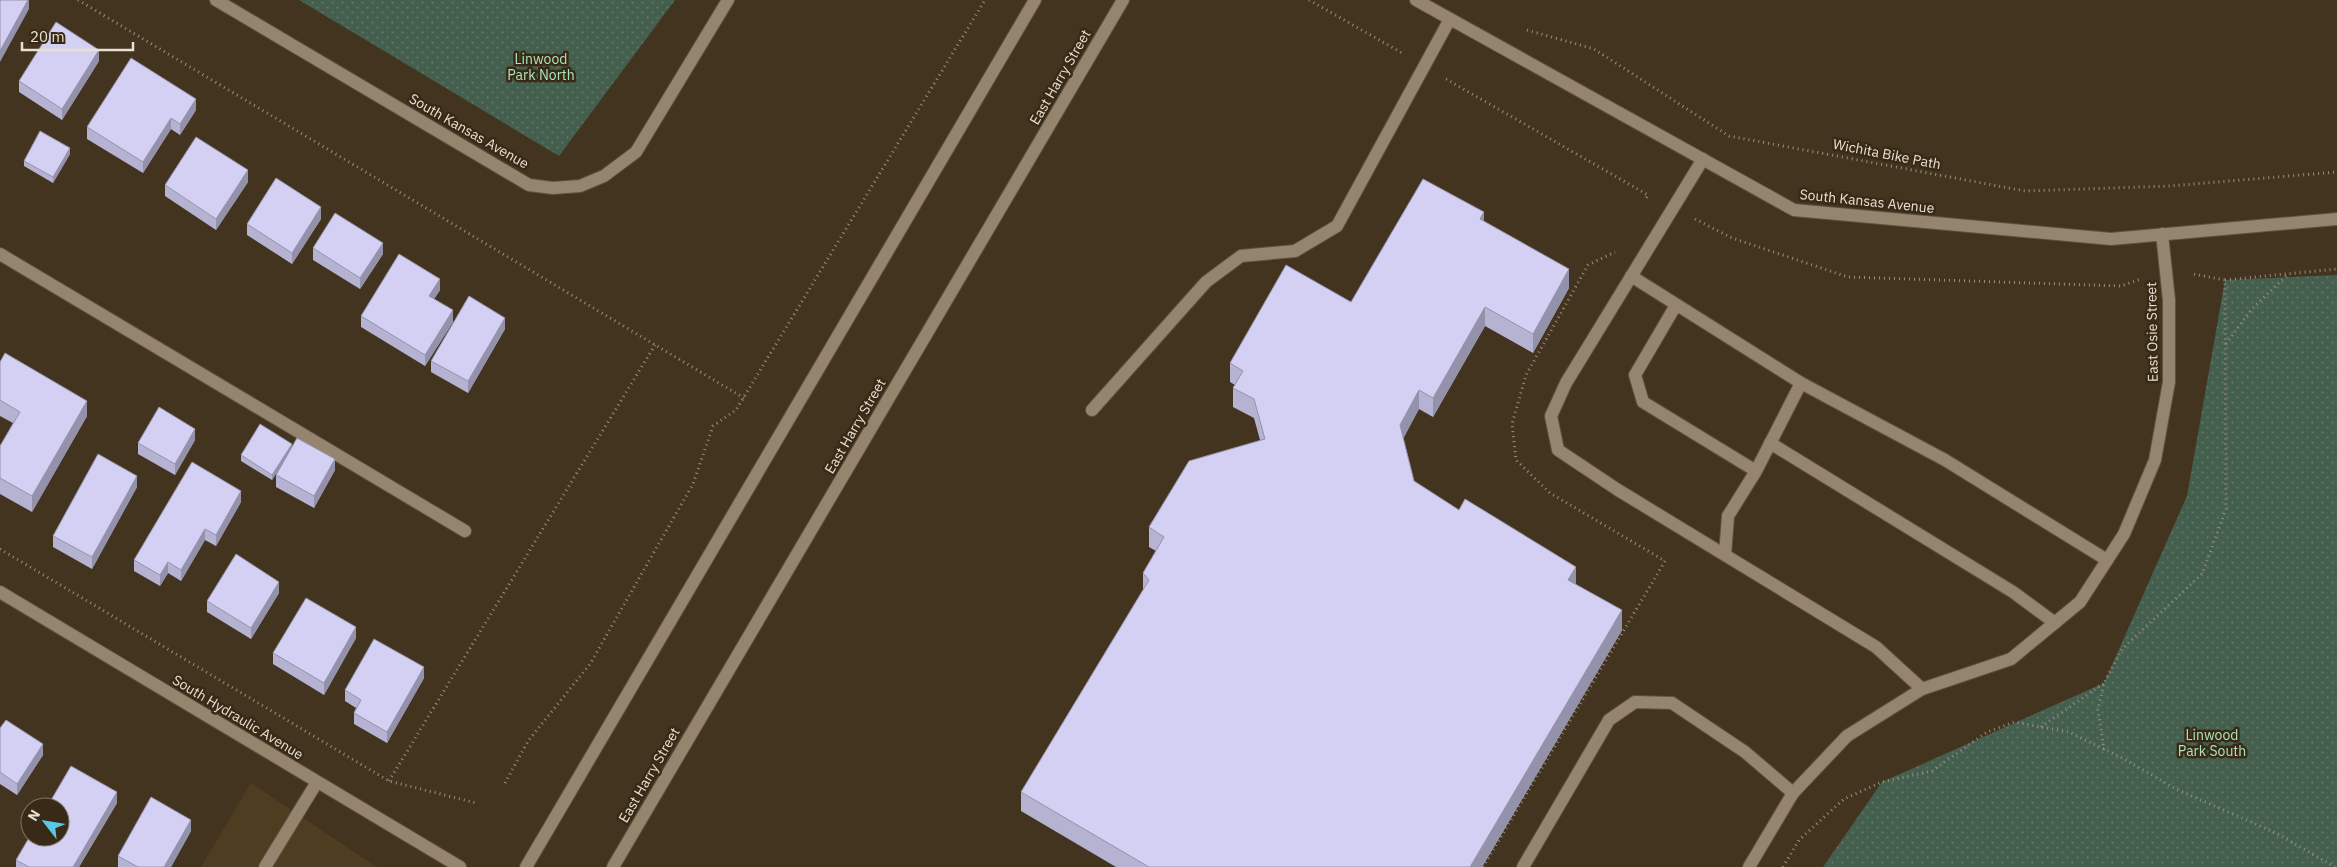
<svg xmlns="http://www.w3.org/2000/svg" width="2337" height="867" font-family="'IBM Plex Sans',sans-serif">
<style>
.built{fill:#4f3d22}
.park{fill:url(#park-dots)}
.lines{fill:none;stroke-linecap:round;stroke-linejoin:round}
.service-casing{stroke:#5f5241;stroke-width:14}
.minor-casing{stroke:#5f5241;stroke-width:14}
.tertiary-casing{stroke:#5f5241;stroke-width:14}
.secondary-casing{stroke:#5f5241;stroke-width:14}
.path{stroke:#9a8e7f;stroke-width:3;stroke-dasharray:1 4;stroke-linecap:butt}
.service{stroke:#96856e;stroke-width:12}
.minor{stroke:#96856e;stroke-width:12}
.tertiary{stroke:#96856e;stroke-width:12}
.secondary{stroke:#96856e;stroke-width:12}
.wall{fill:#b5b3d1}
.shaded-wall{fill:#9492aa}
.building{fill:#d3d0f3;stroke:#9492aa}
.labels{text-anchor:middle;dominant-baseline:central;stroke-width:5;stroke-linejoin:round;paint-order:stroke}
.park-label{font-size:14px;fill:#abe4be;stroke:#382a16}
.street-label{font-size:14px;fill:#e9e0d4;stroke:#382a16}
</style>
<defs>
<pattern id="park-dots" width="8" height="8" patternUnits="userSpaceOnUse" patternTransform="scale(1.25)"><rect width="8" height="8" fill="#445f4d"/><path d="M2 2h.1M6 6h.1" fill="none" stroke="#5f7666" stroke-width="1.8" stroke-linecap="round"/></pattern>
</defs>
<rect width="100%" height="100%" fill="#433420"/>
<path class="built" d="M251,783L372,864L378,867H201Z"/>
<path class="park" d="M299,0H675L559,156Z
M2337,275V867H1823L1882,782L2104,683L2187,496L2225,280Z"/>
<g class="lines">
<g class="service-casing">
<path id="service" d="M1703,159L1566,383L1551,416L1558,450L1618,490L1876,647L1922,689
M0,254L465,531
M1631,276L1801,383L1945,460L2107,560
M1676,305L1635,375L1643,402L1756,471
M1092,410L1206,282L1241,256L1295,251L1337,226L1450,19
M1770,443L2013,592L2055,623
M1725,555L1728,516L1756,471L1801,383
M265,867L317,782
M1523,867L1609,720L1635,702L1672,703L1745,752L1793,793"/>
</g>
<g class="minor-casing">
<path id="minor" d="M216,0L529,185L553,188L580,186L604,176L636,152L728,0
M1416,0L1794,210L2111,239L2337,219
M1749,867L1793,793L1847,736L1922,689L2011,659L2080,602L2124,534L2155,460L2169,382V300L2162,234"/>
</g>
<g class="tertiary-casing">
<path id="tertiary" d="M0,592L460,867"/>
</g>
<g class="secondary-casing">
<path id="secondary" d="M526,867L1035,0
M613,867L1123,0"/>
</g>
<path class="path" d="M78,0L744,398
M1309,0L1402,53
M1527,30L1594,49L1729,136L2025,191L2170,186L2337,172
M1446,79L1648,195L1646,198
M1695,219L1732,238L1848,277L2121,286L2141,279
M2225,280L2337,269
M2226,344L2251,310L2288,274
M0,549L389,781L476,803
M2041,727L2104,683
M2104,750L2098,710L2104,683L2122,649L2202,574L2226,509L2225,280L2193,274
M389,781L655,345
M505,783L528,741L590,664L693,484L713,426L736,410L985,0
M1483,867L1665,561L1550,493L1516,460L1512,424L1526,375L1588,265L1615,252
M1783,867L1799,840L1844,799L1882,782L1932,771L1987,732L2014,722L2069,732L2124,759L2176,789L2276,833L2335,867"/>
<use href="#service" class="service"/>
<use href="#minor" class="minor"/>
<use href="#tertiary" class="tertiary"/>
<use href="#secondary" class="secondary"/>
</g>
<path class="wall" d="M99,61L62,120L19,92V81Z
M196,110L180,135L171,129L143,173L87,139V127Z
M70,154L53,183L24,166V161Z
M248,182L216,230L165,196V185Z
M321,219L292,264L247,235V224Z
M1484,221L1569,288L1533,353L1485,326L1433,417L1419,409L1403,438L1414,481L1576,585L1622,630L1482,867H1116L1021,811V792L1143,590V573L1156,551L1149,547V527L1260,440L1254,418L1233,407V388L1235,385L1230,382V363L1351,302Z
M313,248L383,254L360,289L313,260Z
M440,290L434,299L453,322L425,366L361,327V316Z
M505,329L468,393L431,372V361Z
M0,362L87,416L32,512L0,494V446L13,423L0,416Z
M195,440L175,475L138,454V443Z
M292,447L335,470L314,508L276,487V475L283,463L272,480L241,461V455Z
M137,487L92,569L53,547V536Z
M241,502L216,546L205,540L181,581L168,573L160,586L134,571V560Z
M279,593L251,639L207,612V601Z
M356,638L324,695L273,664V653Z
M424,678L387,743L354,724V713L356,708L345,701V690Z
M0,728L43,755L17,795L0,784Z
M117,803L79,867H16V860Z
M191,831L171,867H118V856Z"/>
<path class="shaded-wall" d="M28,0H29V9L0,62V51Z
M99,50V61L62,120V109Z
M196,99V110L180,135V124Z
M171,118V129L143,173V162Z
M70,148V154L53,183V177Z
M248,170V182L216,230V219Z
M321,207V219L292,264V253Z
M1484,212V232L1480,219Z
M383,243V254L360,289V278Z
M1569,269V288L1533,353V334Z
M440,279V290L429,307V296Z
M1485,307V326L1433,417V398Z
M453,310V322L425,366V355Z
M505,318V329L468,393V381Z
M1419,390V409L1400,445V425Z
M87,401V416L32,512V496Z
M195,429V440L175,475V464Z
M292,444V450L272,480V475Z
M335,459V470L314,508V496Z
M137,476V487L92,569V557Z
M241,491V502L216,546V535Z
M205,529V540L181,581V570Z
M168,562V573L160,586V575Z
M1576,567V586L1568,580Z
M279,582V593L251,639V628Z
M1622,610V630L1482,867H1470Z
M356,627V638L324,695V683Z
M424,667V678L387,743V732Z
M43,744V755L17,795V784Z
M117,792V803L79,867H73Z
M191,820V831L171,867H164Z"/>
<path class="building" d="M0,0H28L0,51Z
M56,22L99,50L62,109L19,81Z
M131,58L196,99L180,124L171,118L143,162L87,127Z
M40,131L70,148L53,177L24,161Z
M196,137L248,170L216,219L165,185Z
M276,178L321,207L292,253L247,224Z
M1423,179L1484,212L1480,219L1569,269L1533,334L1485,307L1433,398L1419,390L1400,425L1414,481L1459,510L1465,499L1576,567L1568,580L1622,610L1470,867H1149L1021,792L1149,580L1143,573L1164,537L1149,527L1189,461L1265,439L1254,399L1233,388L1243,371L1230,363L1286,265L1351,302Z
M335,213L383,243L360,278L313,248Z
M399,254L440,279L429,296L453,310L425,355L361,316Z
M469,296L505,318L468,381L431,361Z
M5,353L87,401L32,496L0,478V446L20,412L0,400V362Z
M159,407L195,429L175,464L138,443Z
M260,424L292,444L272,475L241,455Z
M297,438L335,459L314,496L276,475Z
M98,454L137,476L92,557L53,536Z
M192,462L241,491L216,535L205,529L181,570L168,562L160,575L134,560Z
M236,554L279,582L251,628L207,601Z
M306,598L356,627L324,683L273,653Z
M374,639L424,667L387,732L354,713L361,700L345,690Z
M6,720L43,744L17,784L0,772V728Z
M71,766L117,792L73,867H29L16,860L30,836V837H60V807H47Z
M151,797L191,820L164,867H138L118,856Z"/>
<g class="labels">
<g class="park-label">
<text x="541" y="59">Linwood<tspan x="541" dy="16">Park North</tspan></text>
<text x="2212" y="735">Linwood<tspan x="2212" dy="16">Park South</tspan></text>
</g>
<g class="street-label">
<text transform="translate(1060 77) rotate(-60)">East Harry Street</text>
<text transform="translate(469 131) rotate(30)">South Kansas Avenue</text>
<text transform="translate(1887 154) rotate(11)">Wichita Bike Path</text>
<text transform="translate(1867 201) rotate(6)">South Kansas Avenue</text>
<text transform="translate(2152 332) rotate(-91)">East Osie Street</text>
<text transform="translate(855 426) rotate(-60)">East Harry Street</text>
<text transform="translate(238 717) rotate(31)">South Hydraulic Avenue</text>
<text transform="translate(649 775) rotate(-60)">East Harry Street</text>
</g>
</g>
<g transform="translate(45 822) rotate(301)"><circle r="24" fill="#382a16" stroke="#7f7362"/>
<path d="M0-4L9 19L0 12L-9 19Z" fill="#58c9e4"/>
<text y="-8" font-size="14" font-weight="bold" text-anchor="middle" fill="#e9e0d4">N</text>
</g>
<path d="M22 42v8h111v-8" fill="none" stroke="#e9e0d4" stroke-width="2.5"/>
<text x="30" y="42" font-size="15" fill="#e9e0d4" stroke="#382a16" stroke-width="4" paint-order="stroke">20 m</text>
</svg>
